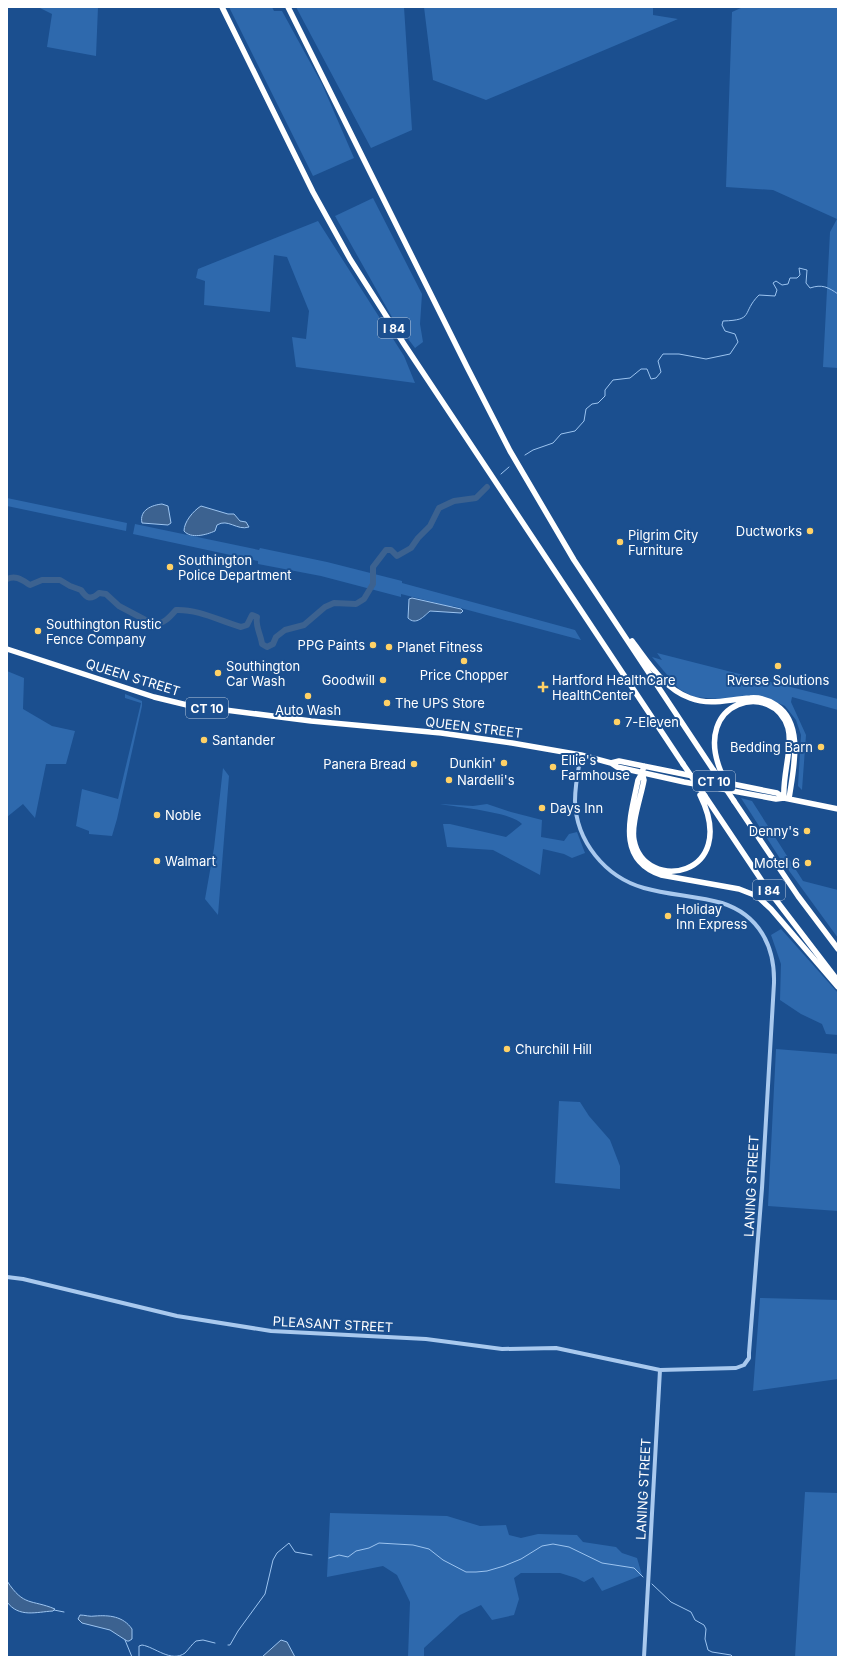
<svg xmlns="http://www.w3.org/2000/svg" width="845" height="1664" font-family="Inter,sans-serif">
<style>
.green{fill:#2e69ad}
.water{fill:#3c6290;stroke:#9cc4f0}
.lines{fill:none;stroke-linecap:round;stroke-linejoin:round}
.stream{stroke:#9cc4f0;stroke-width:1}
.river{stroke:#3c6290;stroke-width:6}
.minor{stroke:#a9c9ee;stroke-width:4}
.highway{stroke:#fff;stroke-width:5.5}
.highway-bridge{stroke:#fff;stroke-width:5.5}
.poi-dot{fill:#ffd166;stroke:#1b4f8f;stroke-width:1.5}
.labels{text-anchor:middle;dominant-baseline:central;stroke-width:4;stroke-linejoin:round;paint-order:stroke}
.shield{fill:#1b4f8f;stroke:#bbcadd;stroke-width:1}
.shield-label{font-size:12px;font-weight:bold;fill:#fff}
.poi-label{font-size:13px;fill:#fff;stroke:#1b4f8f;text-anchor:start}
.street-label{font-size:13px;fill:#fff;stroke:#1b4f8f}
</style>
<rect width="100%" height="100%" fill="#1b4f8f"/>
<path class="green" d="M38,7H98L96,56L47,47L52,14Z
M229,7H272L274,11H282L322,84L354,158L313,176Z
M296,7H404L412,130L371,148Z
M424,7H653V15L678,19L486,100L433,80Z
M743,7H838V368L823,367L830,232L837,219L773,190L726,187L732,12Z
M373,198L422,294L420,324L423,342L415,348L393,319L335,216Z
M318,221L404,356L415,383L296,367L292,337L306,339L309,311L287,257L274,255L270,312L204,305L205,281L196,278L198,269Z
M7,498L127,523L126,531L7,506Z
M135,524L259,550L260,548L327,562L402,581V583L575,630L581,640L453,606L452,607L401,594V597L321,576L258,564V561L133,534Z
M657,653L838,699V710L792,697L791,702L806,735L802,790L798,786L801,735L796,720L785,706L771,700L719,699L694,697L679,689L652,657L662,660Z
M7,671L24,678L23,709L52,726L75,731L66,764H46L35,818L23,804L7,817Z
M125,694L142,701V706L117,819L112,836L89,834V831L76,826L82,789L118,799L141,703L125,698Z
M223,768L229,776L218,915L205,899L214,848Z
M741,798L752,801L803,881L838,890V938L779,857Z
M440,804L473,806L487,804L511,812L542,820L541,837L564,841L569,834L577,832L585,853L572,858L564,854L543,849L540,875L493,850L447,847L443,824H450L506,837L522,824C512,812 456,807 440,804Z
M781,929L838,993V1035L826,1034L822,1024L801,1014L780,1000L781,964L771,935Z
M776,1049L838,1054V1211L768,1206Z
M559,1101L580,1102L589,1116L610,1140L620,1166V1189L555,1183Z
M760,1298L838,1300V1379L753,1391Z
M805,1492L838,1493V1657H795Z
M330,1513L447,1516L480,1526L506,1525L509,1535L521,1538L538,1534L577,1535L583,1542L616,1547L622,1553L637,1558L642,1575L602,1591L593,1577L584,1582L576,1578L560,1573H521L514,1578L519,1599L514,1615L492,1620L481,1605L460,1615L424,1648V1657H408L410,1602L397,1575L383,1566L327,1577Z"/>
<path class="water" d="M162,504L168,506L171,523L168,525L142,523C139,510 152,505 162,504Z
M201,506L228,514H234L240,521L246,522L249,527C237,531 228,518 217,525L215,531C206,535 191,539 184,531C184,522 193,511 201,506Z
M412,598L461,609L463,611L461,613L430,611C424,616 416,626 408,618L409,599Z
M7,1581C24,1607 31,1599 55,1609L53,1611C36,1612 19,1618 7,1602Z
M80,1615C85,1615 90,1617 95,1616C109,1615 123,1616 132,1629V1639L129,1641H127L110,1630L82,1623L78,1619Z
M281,1640L287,1642L295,1657H262Z"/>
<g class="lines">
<path class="stream" d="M525,455L533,450L553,443L561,434L575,431L584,421L586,409L592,404L598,403L605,396V390L613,380L630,378L641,369H647L651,379L656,378L661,372L658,361L663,354H679L706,359L730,354L738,342L735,334L725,331L722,325L723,321C755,320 741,313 759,295L775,296L777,290L773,283L776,281L782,285L788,284L790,278H797L800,275L799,268L807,270L806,283L810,288C822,284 828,287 838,294
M501,474L509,467
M329,1558L339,1555L348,1557L356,1551L369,1548L379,1543L413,1545L429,1549L443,1560L466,1572H476L487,1571L504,1566L521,1559L542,1546L553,1544L569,1547L602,1563L634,1568L643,1577
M652,1584L671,1602L691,1612L695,1620L704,1625L706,1629L705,1639L708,1650L712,1652L731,1655L733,1657
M54,1610L64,1612
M125,1640L132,1657
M228,1645H230L238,1631L265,1594L273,1560L277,1553L289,1543L295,1552L312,1555
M139,1657V1646L142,1645C155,1647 171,1663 185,1653C189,1649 192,1644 196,1641L203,1640L215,1643"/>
<path class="river" d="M7,579C16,575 22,580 30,585L42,580H60L70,586L81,590C87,599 91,600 99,593L106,594L119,606L153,624C164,624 169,618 176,610C198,609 220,621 241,627L247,625L252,615L257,617C255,626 261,635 262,644L267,647L273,644L276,637L285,630L304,625L325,607L334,603L356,604L364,599L373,584V567L386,550H391L397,556L411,548L418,538L430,526L439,508L454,501L476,498L487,487"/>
<path class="minor" d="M7,1277L23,1279L177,1316L271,1331L426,1339L502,1349L556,1348L660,1370L736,1368L744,1365L749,1358V1353L762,1188L774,983C775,946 759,915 722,903C696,896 669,895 644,888C605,877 576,841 575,801C575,785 578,770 581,755
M644,1657L660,1370"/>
<path class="highway" d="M222,7L313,192L350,259L404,344L683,764
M288,7L467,367L510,451L574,560L714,771
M632,641C648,662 664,689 690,698C711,706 729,699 750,698C759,697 768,700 776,705C805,724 793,770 789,799
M7,649L154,697L187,705L311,721L441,733L512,743L581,755L611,763L617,767L684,782L776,799L784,798L838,809
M611,763L619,761L777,793L784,798
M644,766L642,773L638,780C631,815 615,859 661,875L739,889L757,896L771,909L838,987
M721,772C691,699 774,680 788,728C793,747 782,777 784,798
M642,773L644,780C641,797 631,824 634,840C644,894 741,877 700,795
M705,796L766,887L838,981
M734,801L798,896L838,949"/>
<path class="highway-bridge" d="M683,764L705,796
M714,771L734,801
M721,772L726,784"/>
</g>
<g class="poi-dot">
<circle cx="810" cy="531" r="4"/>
<circle cx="620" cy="542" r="4"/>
<circle cx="170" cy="567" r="4"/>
<circle cx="38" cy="631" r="4"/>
<circle cx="373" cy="645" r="4"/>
<circle cx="389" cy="647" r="4"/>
<circle cx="464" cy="661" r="4"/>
<circle cx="778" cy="666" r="4"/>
<circle cx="218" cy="673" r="4"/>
<circle cx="383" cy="680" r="4"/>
<path d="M541 681h4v4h4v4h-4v4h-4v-4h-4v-4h4z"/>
<circle cx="308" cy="696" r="4"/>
<circle cx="387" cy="703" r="4"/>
<circle cx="617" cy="722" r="4"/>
<circle cx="204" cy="740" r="4"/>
<circle cx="821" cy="747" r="4"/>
<circle cx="504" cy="763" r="4"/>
<circle cx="414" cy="764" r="4"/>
<circle cx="553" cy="767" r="4"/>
<circle cx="449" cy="780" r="4"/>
<circle cx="542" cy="808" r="4"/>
<circle cx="157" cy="815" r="4"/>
<circle cx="807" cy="831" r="4"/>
<circle cx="157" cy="861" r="4"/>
<circle cx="808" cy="863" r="4"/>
<circle cx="668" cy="916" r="4"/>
<circle cx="507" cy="1049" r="4"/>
</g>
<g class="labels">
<g class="shield">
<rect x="378" y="318" width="32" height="20" rx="3"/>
<rect x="186" y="698" width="42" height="20" rx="3"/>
<rect x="693" y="771" width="42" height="20" rx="3"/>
<rect x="753" y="880" width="32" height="20" rx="3"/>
</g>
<g class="shield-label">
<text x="394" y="328">I 84</text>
<text x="207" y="708">CT 10</text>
<text x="714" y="781">CT 10</text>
<text x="769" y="890">I 84</text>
</g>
<g class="poi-label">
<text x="802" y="531" text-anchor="end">Ductworks</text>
<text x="628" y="535">Pilgrim City<tspan x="628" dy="15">Furniture</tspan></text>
<text x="178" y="560">Southington<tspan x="178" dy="15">Police Department</tspan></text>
<text x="46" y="624">Southington Rustic<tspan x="46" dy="15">Fence Company</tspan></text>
<text x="365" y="645" text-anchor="end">PPG Paints</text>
<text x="397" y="647">Planet Fitness</text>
<text x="226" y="666">Southington<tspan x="226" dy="15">Car Wash</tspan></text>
<text x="464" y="675" text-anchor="middle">Price Chopper</text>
<text x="375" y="680" text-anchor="end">Goodwill</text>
<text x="552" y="680">Hartford HealthCare<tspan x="552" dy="15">HealthCenter</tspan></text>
<text x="778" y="680" text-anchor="middle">Rverse Solutions</text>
<text x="395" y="703">The UPS Store</text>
<text x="308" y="710" text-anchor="middle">Auto Wash</text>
<text x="625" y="722">7-Eleven</text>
<text x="212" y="740">Santander</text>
<text x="813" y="747" text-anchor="end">Bedding Barn</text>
<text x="561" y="760">Ellie's<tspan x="561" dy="15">Farmhouse</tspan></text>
<text x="496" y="763" text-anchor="end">Dunkin'</text>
<text x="406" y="764" text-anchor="end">Panera Bread</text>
<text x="457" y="780">Nardelli's</text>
<text x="550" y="808">Days Inn</text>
<text x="165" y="815">Noble</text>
<text x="799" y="831" text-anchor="end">Denny's</text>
<text x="165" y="861">Walmart</text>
<text x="800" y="863" text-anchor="end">Motel 6</text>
<text x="676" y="909">Holiday<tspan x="676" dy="15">Inn Express</tspan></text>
<text x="515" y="1049">Churchill Hill</text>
</g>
<g class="street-label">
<text transform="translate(133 677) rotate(17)">QUEEN STREET</text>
<text transform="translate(474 727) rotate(7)">QUEEN STREET</text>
<text transform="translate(751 1186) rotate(-87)">LANING STREET</text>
<text transform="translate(333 1324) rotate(3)">PLEASANT STREET</text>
<text transform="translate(643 1489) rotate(-87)">LANING STREET</text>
</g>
</g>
<rect width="845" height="1664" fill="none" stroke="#ffffff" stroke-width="16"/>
</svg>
